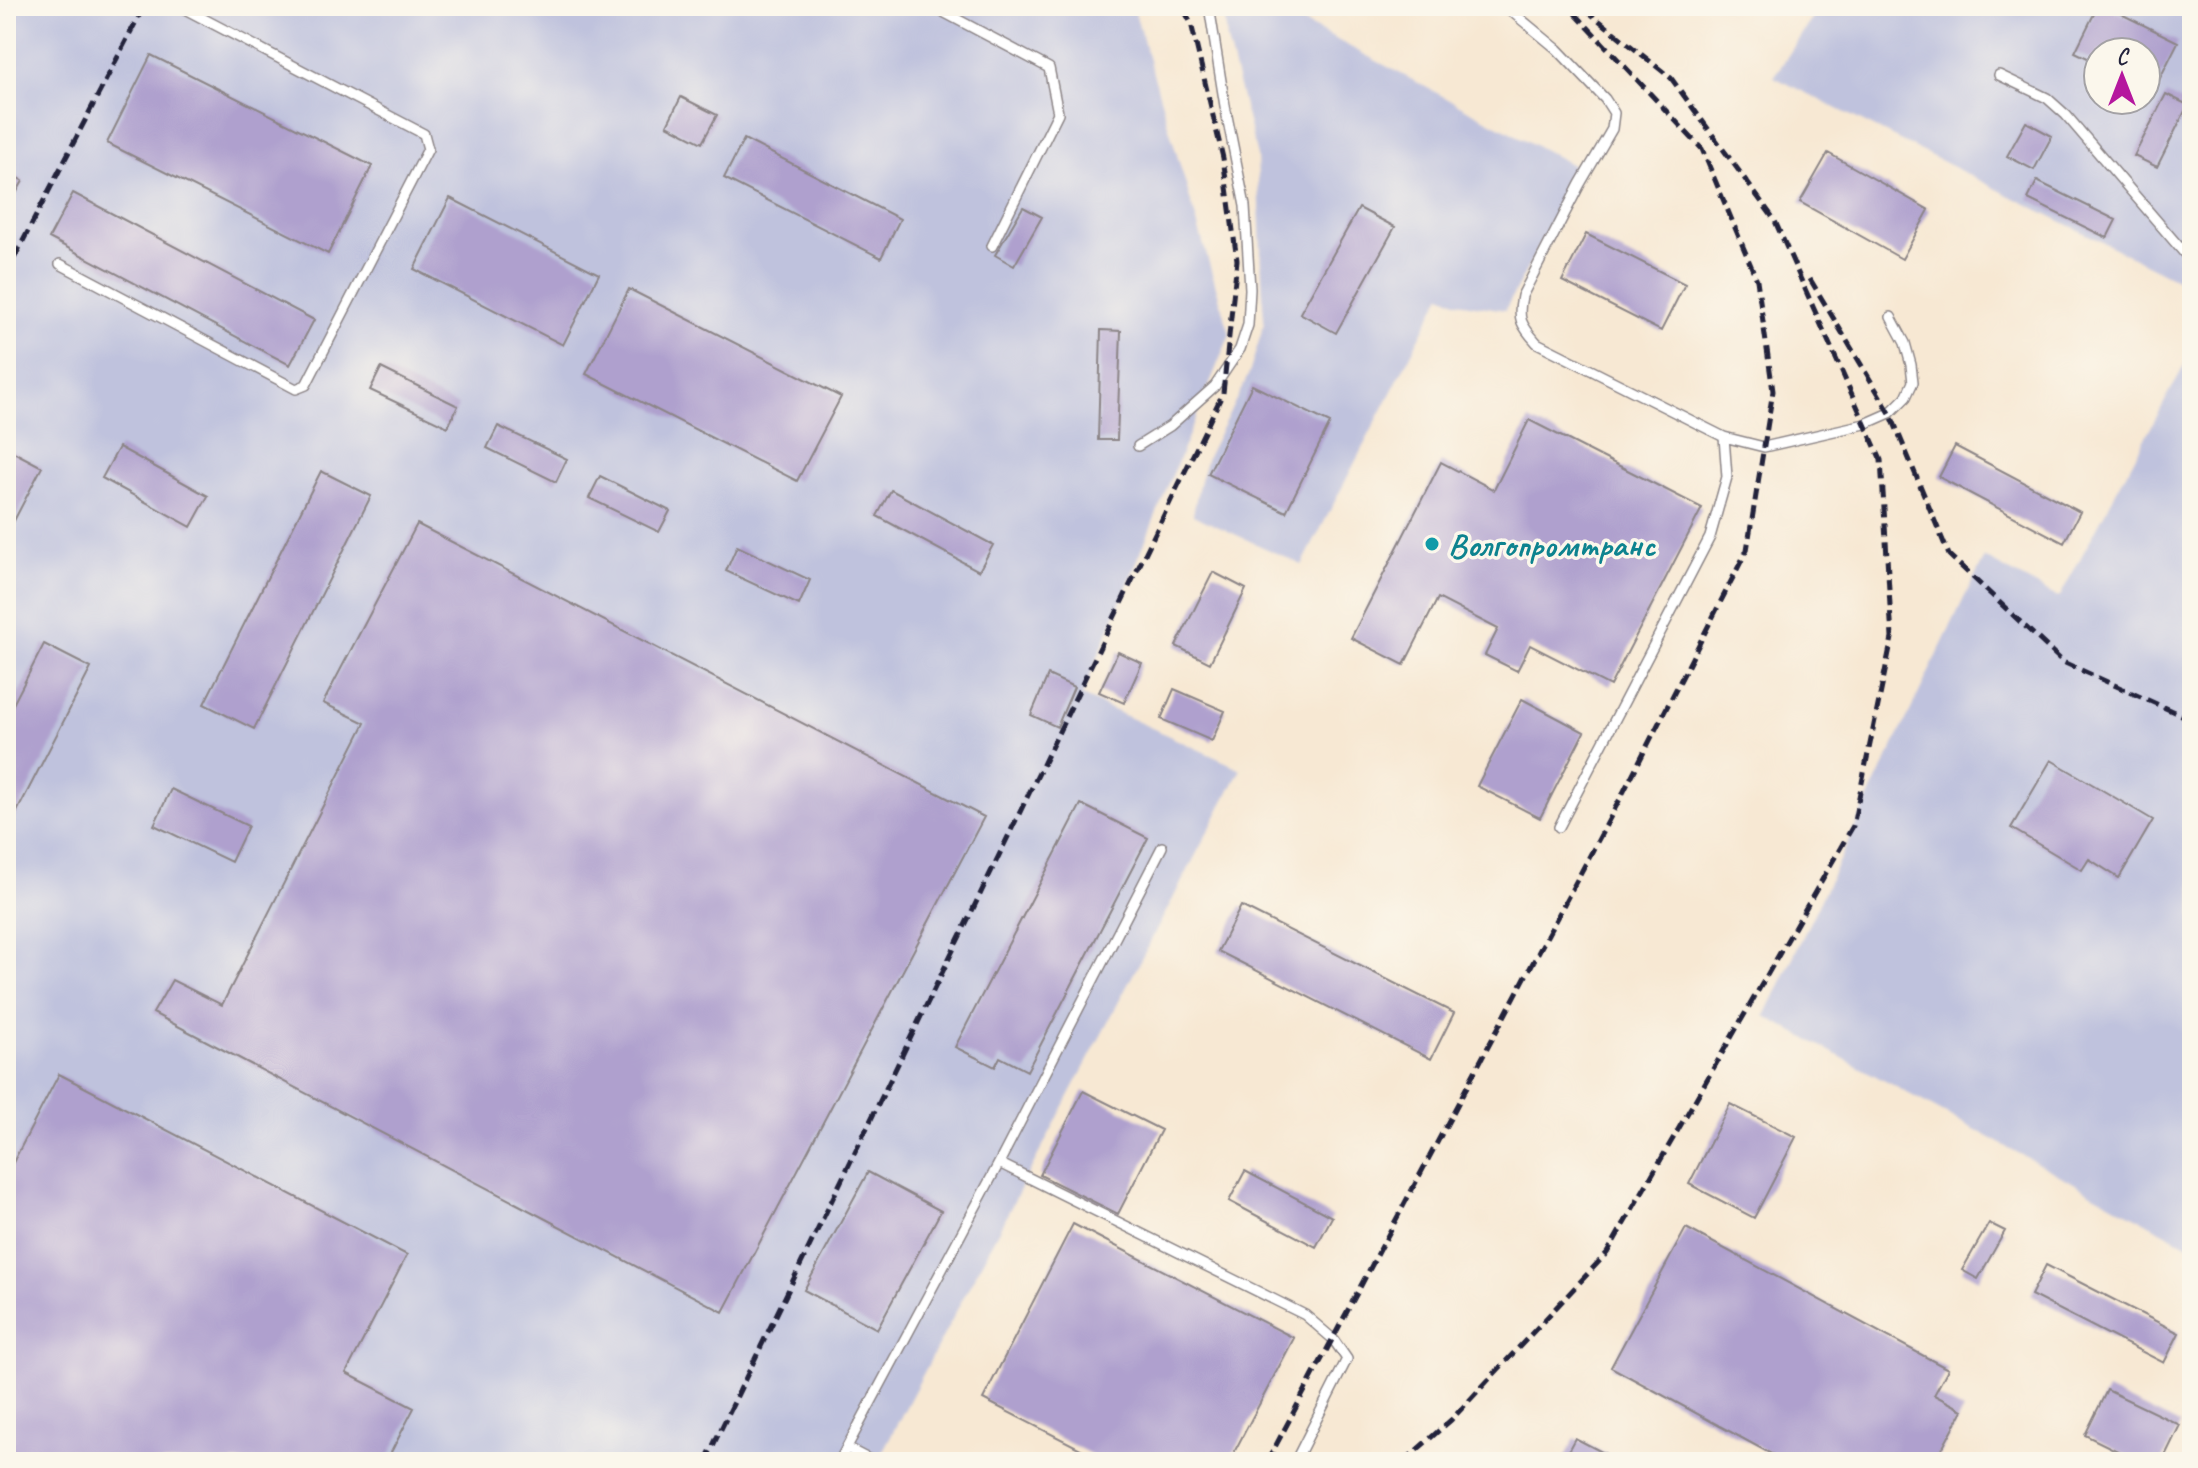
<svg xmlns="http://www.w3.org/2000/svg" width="2198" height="1468" font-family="Caveat,sans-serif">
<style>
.industrial{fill:#bfc2dd;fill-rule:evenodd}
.building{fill:#afa0ce}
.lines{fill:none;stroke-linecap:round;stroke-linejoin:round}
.lane-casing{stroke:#8c8587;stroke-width:12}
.lane{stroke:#fff;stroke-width:9}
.rail{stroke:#22223b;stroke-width:5;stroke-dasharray:12 6;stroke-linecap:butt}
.culture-dot{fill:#0f9aa8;stroke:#fbf7ec;stroke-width:3}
.labels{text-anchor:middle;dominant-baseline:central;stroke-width:7;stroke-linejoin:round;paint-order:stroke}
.culture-label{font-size:34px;font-weight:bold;fill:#0d838f;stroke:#fbf7ec;text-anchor:start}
</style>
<rect width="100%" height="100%" fill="#fbf7ec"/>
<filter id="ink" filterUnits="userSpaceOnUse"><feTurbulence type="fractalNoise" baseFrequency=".0125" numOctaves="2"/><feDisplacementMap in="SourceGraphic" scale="16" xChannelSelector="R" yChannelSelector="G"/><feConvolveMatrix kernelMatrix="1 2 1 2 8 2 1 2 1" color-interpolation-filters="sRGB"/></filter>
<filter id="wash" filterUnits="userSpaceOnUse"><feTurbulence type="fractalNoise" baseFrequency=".006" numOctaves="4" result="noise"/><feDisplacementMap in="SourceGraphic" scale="32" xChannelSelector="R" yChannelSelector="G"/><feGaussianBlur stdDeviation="1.8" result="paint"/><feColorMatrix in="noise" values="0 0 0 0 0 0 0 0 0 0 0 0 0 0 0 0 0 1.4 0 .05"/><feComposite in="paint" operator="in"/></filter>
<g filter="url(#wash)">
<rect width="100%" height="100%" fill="#f7e8d3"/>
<path class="industrial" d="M6,6H1133L1230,334L1082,696L1241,769L877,1462H6Z
M1224,6H1273L1580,169L1505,310L1458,302L1442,294L1302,565L1193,515L1199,484L1207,457L1249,374L1264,324L1257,156L1227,41Z
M1820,6H2192V287L1774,77ZM2098,52H2146V100H2098Z
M2192,351V1247L1765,1016L1967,592L1985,558L2059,598Z"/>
<g id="blocks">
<path class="building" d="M2098,6H2105L2178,42L2146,106V52H2098V63L2075,52Z
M151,55L372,166L328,254L107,143Z
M2166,94L2188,105L2157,167L2134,156Z
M681,97L717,115L702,143L667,125Z
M2026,122L2052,136L2034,170L2007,156Z
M744,139L900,219L881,258L724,178Z
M1828,153L1929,210L1902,259L1800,202Z
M6,171L23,181L6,211Z
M2037,181L2116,220L2107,238L2028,199Z
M73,193L314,320L290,365L49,238Z
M450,198L599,274L563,345L414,269Z
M1023,207L1042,217L1014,266L995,255Z
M1359,208L1395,227L1336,333L1300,313Z
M1586,234L1685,284L1661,331L1562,281Z
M629,289L841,397L797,481L586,374Z
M1101,330L1121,331L1117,440H1098Z
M381,368L458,406L448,427L370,390Z
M1252,385L1330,423L1286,512L1208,474Z
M1529,420L1702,508L1610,686L1530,645L1517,671L1485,655L1498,629L1438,598L1404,665L1351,638L1441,462L1494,490Z
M498,426L567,459L556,482L487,448Z
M1955,446L2080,512L2064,543L1939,477Z
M119,447L208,496L191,527L102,478Z
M6,448L42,467L6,536Z
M321,471L371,496L254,729L204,704Z
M600,476L670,511L659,532L589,498Z
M891,490L993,545L979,571L877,516Z
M417,524L984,817L723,1312L153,1013L172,980L222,1005L365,723L323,703Z
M737,546L810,580L799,605L726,571Z
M1213,572L1246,589L1210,663L1176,646Z
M44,644L91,668L6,833V718Z
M1118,652L1142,663L1124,703L1099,692Z
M1048,675L1074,687L1057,727L1031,715Z
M1174,689L1225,711L1212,741L1161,719Z
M1522,699L1584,732L1540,818L1477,786Z
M2051,760L2153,820L2119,878L2089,859L2082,870L2011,828Z
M171,789L248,826L231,862L154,825Z
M1081,804L1148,838L1027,1071L1000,1057L995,1067L955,1047Z
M1241,906L1454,1013L1431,1059L1218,951Z
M59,1074L407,1255L346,1373L414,1408L386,1462H6V1176Z
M1083,1091L1161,1130L1118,1214L1040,1175Z
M1730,1104L1796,1137L1754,1218L1689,1184Z
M1245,1171L1332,1217L1316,1247L1229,1201Z
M868,1172L941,1211L877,1329L804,1290Z
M1989,1223L2005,1231L1978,1279L1962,1270Z
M1073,1224L1294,1338L1229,1462H1106L983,1399Z
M1686,1228L1948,1369L1934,1395L1963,1410L1935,1462H1786L1611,1367Z
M2046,1265L2179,1333L2164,1363L2031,1295Z
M2107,1390L2180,1425L2162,1462H2140L2085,1435Z
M1575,1438L1621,1462H1562Z"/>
</g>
</g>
<g filter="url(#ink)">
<use href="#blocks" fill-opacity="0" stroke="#8c8587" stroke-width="2"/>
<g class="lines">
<g class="lane-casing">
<path id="lane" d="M932,6L1049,68L1058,113L992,246
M1505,6L1557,49L1605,99L1614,113L1612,129L1580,184L1522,296C1517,319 1521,325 1537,343L1724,437L1764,447L1865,424L1890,413L1906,397L1913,382L1911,365L1905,343L1891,317
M1999,75L2047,98L2066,115L2192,262
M60,264L296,389L306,385L428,149L424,134L179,6
M1138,446L1170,426L1215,386L1240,349L1248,325L1250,289L1245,206L1225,106L1209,6
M1559,827L1710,537L1727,477L1724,437
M999,1163L1305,1315L1333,1339L1347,1359L1295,1462
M847,1448L874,1462
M839,1462L999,1163L1162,847"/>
</g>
<use href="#lane" class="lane"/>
<path class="rail" d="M6,274L144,6
M1810,279L1890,413L1949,555L2063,662L2192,720
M705,1462L1223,393L1237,260L1223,158L1191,23L1182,6
M1267,1462L1620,799L1747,550L1773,391L1757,280L1702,149L1568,6
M1403,1462L1451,1420L1607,1253L1853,826L1892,638L1881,460L1774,219L1671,78L1581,6"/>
</g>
</g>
<circle class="culture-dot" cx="1432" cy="544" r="8"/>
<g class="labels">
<g class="culture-label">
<text x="1448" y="544">Волгопромтранс</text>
</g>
</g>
<rect width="2198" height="1468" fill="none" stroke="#fbf7ec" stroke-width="32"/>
<g transform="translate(2122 76)"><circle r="38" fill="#fbf7ec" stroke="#a4a2a5" stroke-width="2"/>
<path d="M0-6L14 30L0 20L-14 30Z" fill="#b5179e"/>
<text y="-12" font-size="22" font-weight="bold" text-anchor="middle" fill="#22223b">С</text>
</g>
</svg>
